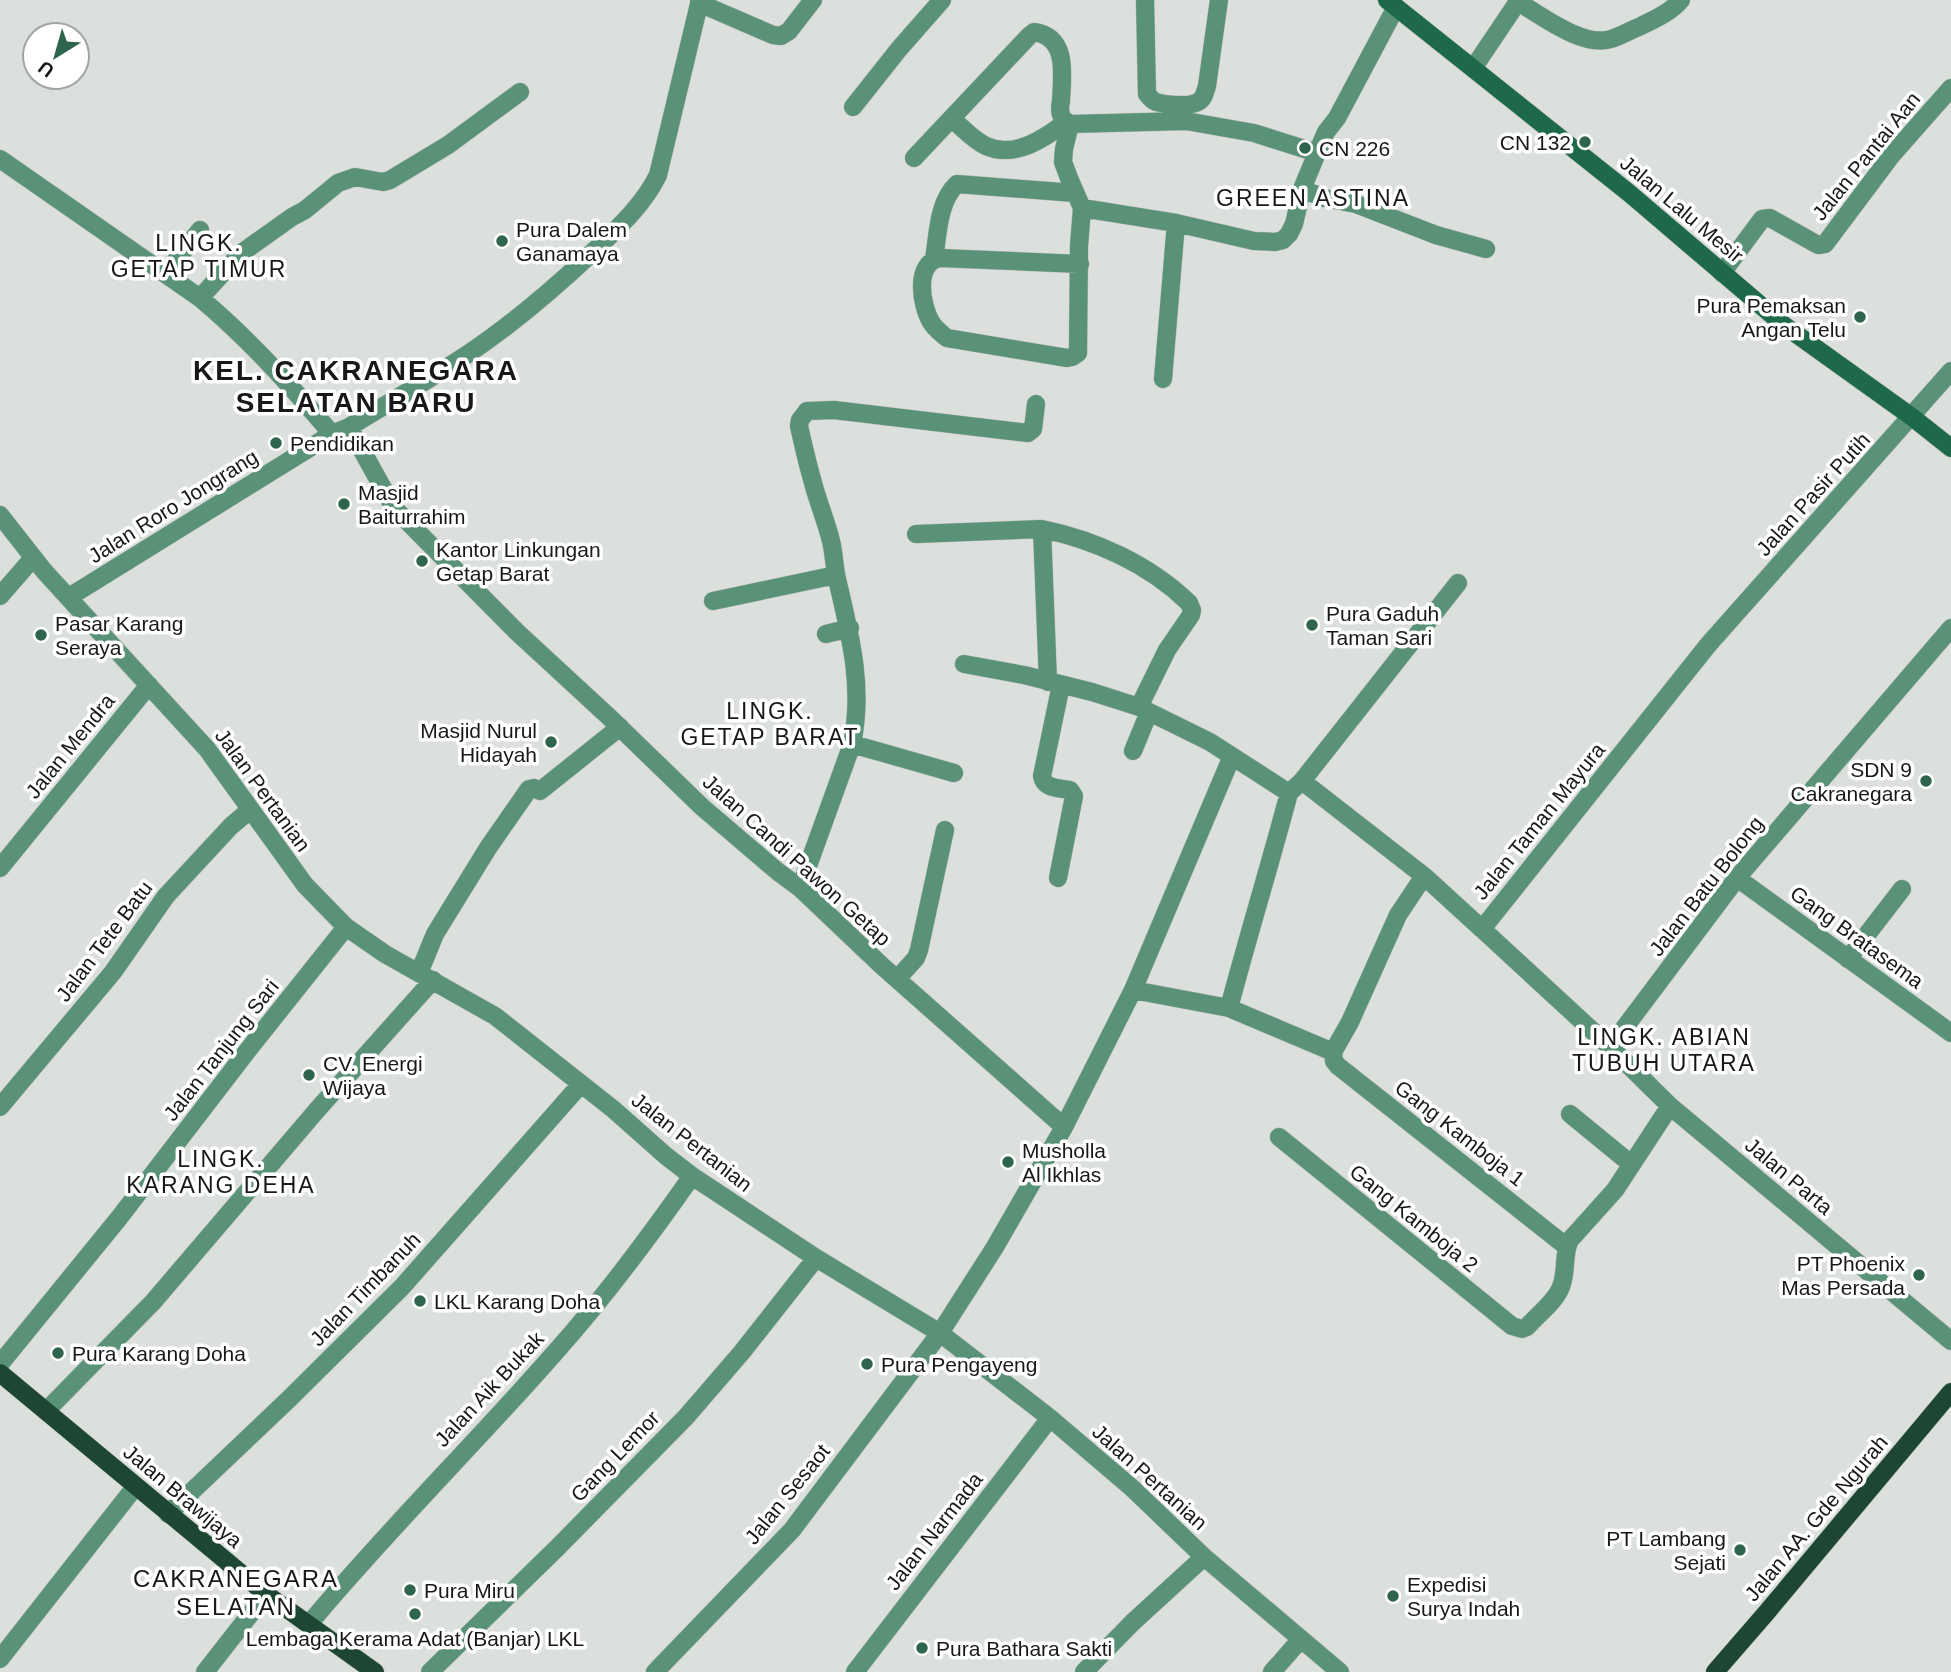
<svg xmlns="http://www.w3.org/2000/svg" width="1951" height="1672" font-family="Arial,sans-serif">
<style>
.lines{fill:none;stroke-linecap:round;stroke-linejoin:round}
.street-casing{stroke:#b8bcb9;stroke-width:19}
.secondary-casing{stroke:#b8bcb9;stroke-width:19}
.primary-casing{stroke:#b8bcb9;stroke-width:19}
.street{stroke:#599277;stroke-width:18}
.secondary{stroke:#1d694a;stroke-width:18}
.primary{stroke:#1d4633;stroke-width:18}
.poi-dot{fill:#2e654c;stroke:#fff;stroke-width:2.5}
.labels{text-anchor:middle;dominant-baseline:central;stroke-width:7;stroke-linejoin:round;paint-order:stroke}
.poi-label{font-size:21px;fill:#171817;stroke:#fff;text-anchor:start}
.street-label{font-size:21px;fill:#171817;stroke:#fff}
.neighbourhood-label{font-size:23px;letter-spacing:2px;fill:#171817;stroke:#fff}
.quarter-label{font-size:24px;letter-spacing:2px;fill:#171817;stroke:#fff}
.district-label{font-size:28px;font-weight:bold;letter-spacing:2px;fill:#171817;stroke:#fff}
</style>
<rect width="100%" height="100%" fill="#dbe0dd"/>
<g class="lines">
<g class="street-casing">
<path id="street" d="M1145,0L1147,94C1151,98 1151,100 1156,102C1166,105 1189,107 1198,102C1204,99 1205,92 1207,86L1219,0
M1518,2C1542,16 1583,48 1611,39C1621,36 1631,30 1641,26C1655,19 1671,12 1681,0
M699,3L773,35L781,36L789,31L813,0
M1474,67L1519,0
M853,107L899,49L942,0
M952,119C963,128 973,140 986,146C1015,159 1045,138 1066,122
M1070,124L1064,149L1063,162L1069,178L1082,208L1079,246L1078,353L1072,357L1067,358L947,338C941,333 935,329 931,322C921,305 914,263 940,258L1080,264
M1317,153L1302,189L1324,198L1356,204L1436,235L1486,249
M914,158L1029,36L1034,32C1069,37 1062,76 1061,101C1060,106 1059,112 1062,117C1064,121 1066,121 1070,124L1186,121L1254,133L1317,153L1326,132L1337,118L1396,7
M0,159L200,298C249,339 290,385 332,434
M1082,208L1176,223L1254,241L1275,242L1283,240L1289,234L1294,224L1302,189
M934,259C938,235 938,201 957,184L1075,193
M166,273L200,230
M1722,273L1762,219L1770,218L1818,245L1825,244L1891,156L1951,88
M200,298L240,254L292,217L305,210L338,183L355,177L383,182L390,180L448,145L520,92
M1951,371L1708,645L1482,929L1610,1047L1670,1106L1951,1341
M1163,379L1176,223
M349,427L394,508L518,633L608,716L702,807L777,871L800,888L881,965L1064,1127
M0,515L44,571L207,749L305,885L346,927L385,954L495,1016L613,1109L666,1156L692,1176L816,1258L940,1333L1050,1418L1132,1488L1204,1557L1340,1672
M1042,529C1095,540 1149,564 1189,603L1192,610L1191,615L1167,650L1139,707
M916,534L1042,529L1048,682
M0,596L33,558
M69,597L332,434L349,427C388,403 429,380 468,354C514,323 556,287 596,249C619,227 644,204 658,175L700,0
M713,601L836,575
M826,634L850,628
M964,664L1024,675L1092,692L1139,707L1210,742L1289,793
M852,744L954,773
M1133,751L1149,712
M1302,781L1424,876L1482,929
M1289,793L1302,781L1458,583
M0,868L149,685
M1058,878L1074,796L1070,790C1059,788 1044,789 1042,776L1061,685
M1737,878L1951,1033
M800,888L852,744C864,686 850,635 837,579C834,566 834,553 831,541C826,520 817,500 812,479C807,462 803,444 799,426L800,420L807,411L834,410L1028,433L1033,429L1036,404
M1848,959L1902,889
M419,973L435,934L488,848L529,789L534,788L540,791L620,727
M897,979L916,958L919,950L945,830
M1133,990L1232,756
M1229,1008L1333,1052
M1610,1047L1737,878L1951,628
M1333,1052L1334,1061L1338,1066L1567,1247
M1333,1052L1350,1022L1398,915L1424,876
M0,1107L113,972L166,896L231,826L250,810
M1570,1114L1631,1164
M1279,1137L1512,1326L1522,1329L1527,1327C1537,1315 1554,1303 1560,1289C1568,1273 1562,1255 1570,1240L1615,1190L1670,1106
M0,1364L119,1218L248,1050L346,927
M46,1411L153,1302L317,1110L433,980
M168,1514L289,1399L402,1287L581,1084
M309,1624C388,1529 477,1442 559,1348C607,1294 650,1236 692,1176
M0,1659L135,1487
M205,1672L266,1594
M430,1672L557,1548L686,1417L742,1352L816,1258
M655,1672L792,1530L940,1333L995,1247L1064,1127L1133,990L1229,1008C1248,936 1270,865 1289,793
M855,1672L1050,1418
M1084,1672L1133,1622L1204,1557
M1272,1672L1301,1639"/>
</g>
<g class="secondary-casing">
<path id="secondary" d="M1387,0L1629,193L1785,326L1912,417L1951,448"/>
</g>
<g class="primary-casing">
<path id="primary" d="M0,1373L266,1594L375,1672
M1715,1672L1767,1612L1951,1392"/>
</g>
<use href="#street" class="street"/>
<use href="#secondary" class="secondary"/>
<use href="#primary" class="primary"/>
</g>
<g class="poi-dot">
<circle cx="1585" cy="142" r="7"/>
<circle cx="1305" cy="148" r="7"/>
<circle cx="502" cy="241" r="7"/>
<circle cx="1860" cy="317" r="7"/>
<circle cx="276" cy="443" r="7"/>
<circle cx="344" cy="504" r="7"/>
<circle cx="422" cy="561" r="7"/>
<circle cx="1312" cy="625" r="7"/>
<circle cx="41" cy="635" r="7"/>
<circle cx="551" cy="742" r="7"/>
<circle cx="1926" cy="781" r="7"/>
<circle cx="309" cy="1075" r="7"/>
<circle cx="1008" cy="1162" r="7"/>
<circle cx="1919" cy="1275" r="7"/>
<circle cx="420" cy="1301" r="7"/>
<circle cx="58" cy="1353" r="7"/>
<circle cx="867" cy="1364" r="7"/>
<circle cx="1740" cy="1550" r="7"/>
<circle cx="410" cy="1590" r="7"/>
<circle cx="1393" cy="1596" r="7"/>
<circle cx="415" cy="1614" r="7"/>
<circle cx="922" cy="1648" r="7"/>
</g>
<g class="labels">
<g class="poi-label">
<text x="1571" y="142" text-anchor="end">CN 132</text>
<text x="1319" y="148">CN 226</text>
<text x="516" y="229">Pura Dalem<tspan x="516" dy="24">Ganamaya</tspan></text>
<text x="1846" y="305" text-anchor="end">Pura Pemaksan<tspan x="1846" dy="24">Angan Telu</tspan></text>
<text x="290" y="443">Pendidikan</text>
<text x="358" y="492">Masjid<tspan x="358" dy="24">Baiturrahim</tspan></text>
<text x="436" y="549">Kantor Linkungan<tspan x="436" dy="24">Getap Barat</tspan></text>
<text x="1326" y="613">Pura Gaduh<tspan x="1326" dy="24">Taman Sari</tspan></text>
<text x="55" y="623">Pasar Karang<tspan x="55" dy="24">Seraya</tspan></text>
<text x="537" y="730" text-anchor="end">Masjid Nurul<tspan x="537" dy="24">Hidayah</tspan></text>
<text x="1912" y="769" text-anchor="end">SDN 9<tspan x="1912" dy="24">Cakranegara</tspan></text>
<text x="323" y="1063">CV. Energi<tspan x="323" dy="24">Wijaya</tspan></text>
<text x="1022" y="1150">Musholla<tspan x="1022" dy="24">Al Ikhlas</tspan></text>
<text x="1905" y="1263" text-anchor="end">PT Phoenix<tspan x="1905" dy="24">Mas Persada</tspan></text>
<text x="434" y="1301">LKL Karang Doha</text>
<text x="72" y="1353">Pura Karang Doha</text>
<text x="881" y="1364">Pura Pengayeng</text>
<text x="1726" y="1538" text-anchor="end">PT Lambang<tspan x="1726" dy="24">Sejati</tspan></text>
<text x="1407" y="1584">Expedisi<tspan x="1407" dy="24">Surya Indah</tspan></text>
<text x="424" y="1590">Pura Miru</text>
<text x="415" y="1638" text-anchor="middle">Lembaga Kerama Adat (Banjar) LKL</text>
<text x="936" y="1648">Pura Bathara Sakti</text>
</g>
<g class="street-label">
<text transform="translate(1866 156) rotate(-51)">Jalan Pantai Aan</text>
<text transform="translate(1682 209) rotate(40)">Jalan Lalu Mesir</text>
<text transform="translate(1813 494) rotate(-48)">Jalan Pasir Putih</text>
<text transform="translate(173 506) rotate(-32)">Jalan Roro Jongrang</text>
<text transform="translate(70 746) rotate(-51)">Jalan Mendra</text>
<text transform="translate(263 790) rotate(54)">Jalan Pertanian</text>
<text transform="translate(1539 821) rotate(-51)">Jalan Taman Mayura</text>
<text transform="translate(797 860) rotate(42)">Jalan Candi Pawon Getap</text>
<text transform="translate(1706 886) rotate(-52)">Jalan Batu Bolong</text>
<text transform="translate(1857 937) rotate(36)">Gang Bratasema</text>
<text transform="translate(104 941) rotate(-53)">Jalan Tete Batu</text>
<text transform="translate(221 1050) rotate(-52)">Jalan Tanjung Sari</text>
<text transform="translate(1460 1133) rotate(38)">Gang Kamboja 1</text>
<text transform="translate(692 1142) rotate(38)">Jalan Pertanian</text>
<text transform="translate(1789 1176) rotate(40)">Jalan Parta</text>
<text transform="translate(1414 1218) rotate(39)">Gang Kamboja 2</text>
<text transform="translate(365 1289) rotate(-46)">Jalan Timbanuh</text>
<text transform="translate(489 1389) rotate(-47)">Jalan Aik Bukak</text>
<text transform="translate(615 1456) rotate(-46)">Gang Lemor</text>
<text transform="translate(1150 1477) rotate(42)">Jalan Pertanian</text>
<text transform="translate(787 1494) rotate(-51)">Jalan Sesaot</text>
<text transform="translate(183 1496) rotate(40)">Jalan Brawijaya</text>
<text transform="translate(1816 1518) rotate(-50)">Jalan AA. Gde Ngurah</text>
<text transform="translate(934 1531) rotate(-52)">Jalan Narmada</text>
</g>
<g class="neighbourhood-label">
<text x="1313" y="198">GREEN ASTINA</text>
<text x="199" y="243">LINGK.<tspan x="199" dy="26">GETAP TIMUR</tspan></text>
<text x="770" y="711">LINGK.<tspan x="770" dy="26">GETAP BARAT</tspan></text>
<text x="1664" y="1037">LINGK. ABIAN<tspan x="1664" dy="26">TUBUH UTARA</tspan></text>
<text x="221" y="1159">LINGK.<tspan x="221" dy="26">KARANG DEHA</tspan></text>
</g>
<g class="quarter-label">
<text x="236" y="1578">CAKRANEGARA<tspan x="236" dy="28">SELATAN</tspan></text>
</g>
<g class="district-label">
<text x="356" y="370">KEL. CAKRANEGARA<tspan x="356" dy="32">SELATAN BARU</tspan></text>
</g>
</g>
<g transform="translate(56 56) rotate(217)"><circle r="33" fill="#ffffff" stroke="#a2a3a2" stroke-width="2"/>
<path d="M0-5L12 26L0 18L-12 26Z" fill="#2e654c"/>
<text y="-10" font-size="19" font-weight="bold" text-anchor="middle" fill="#171817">U</text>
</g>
</svg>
